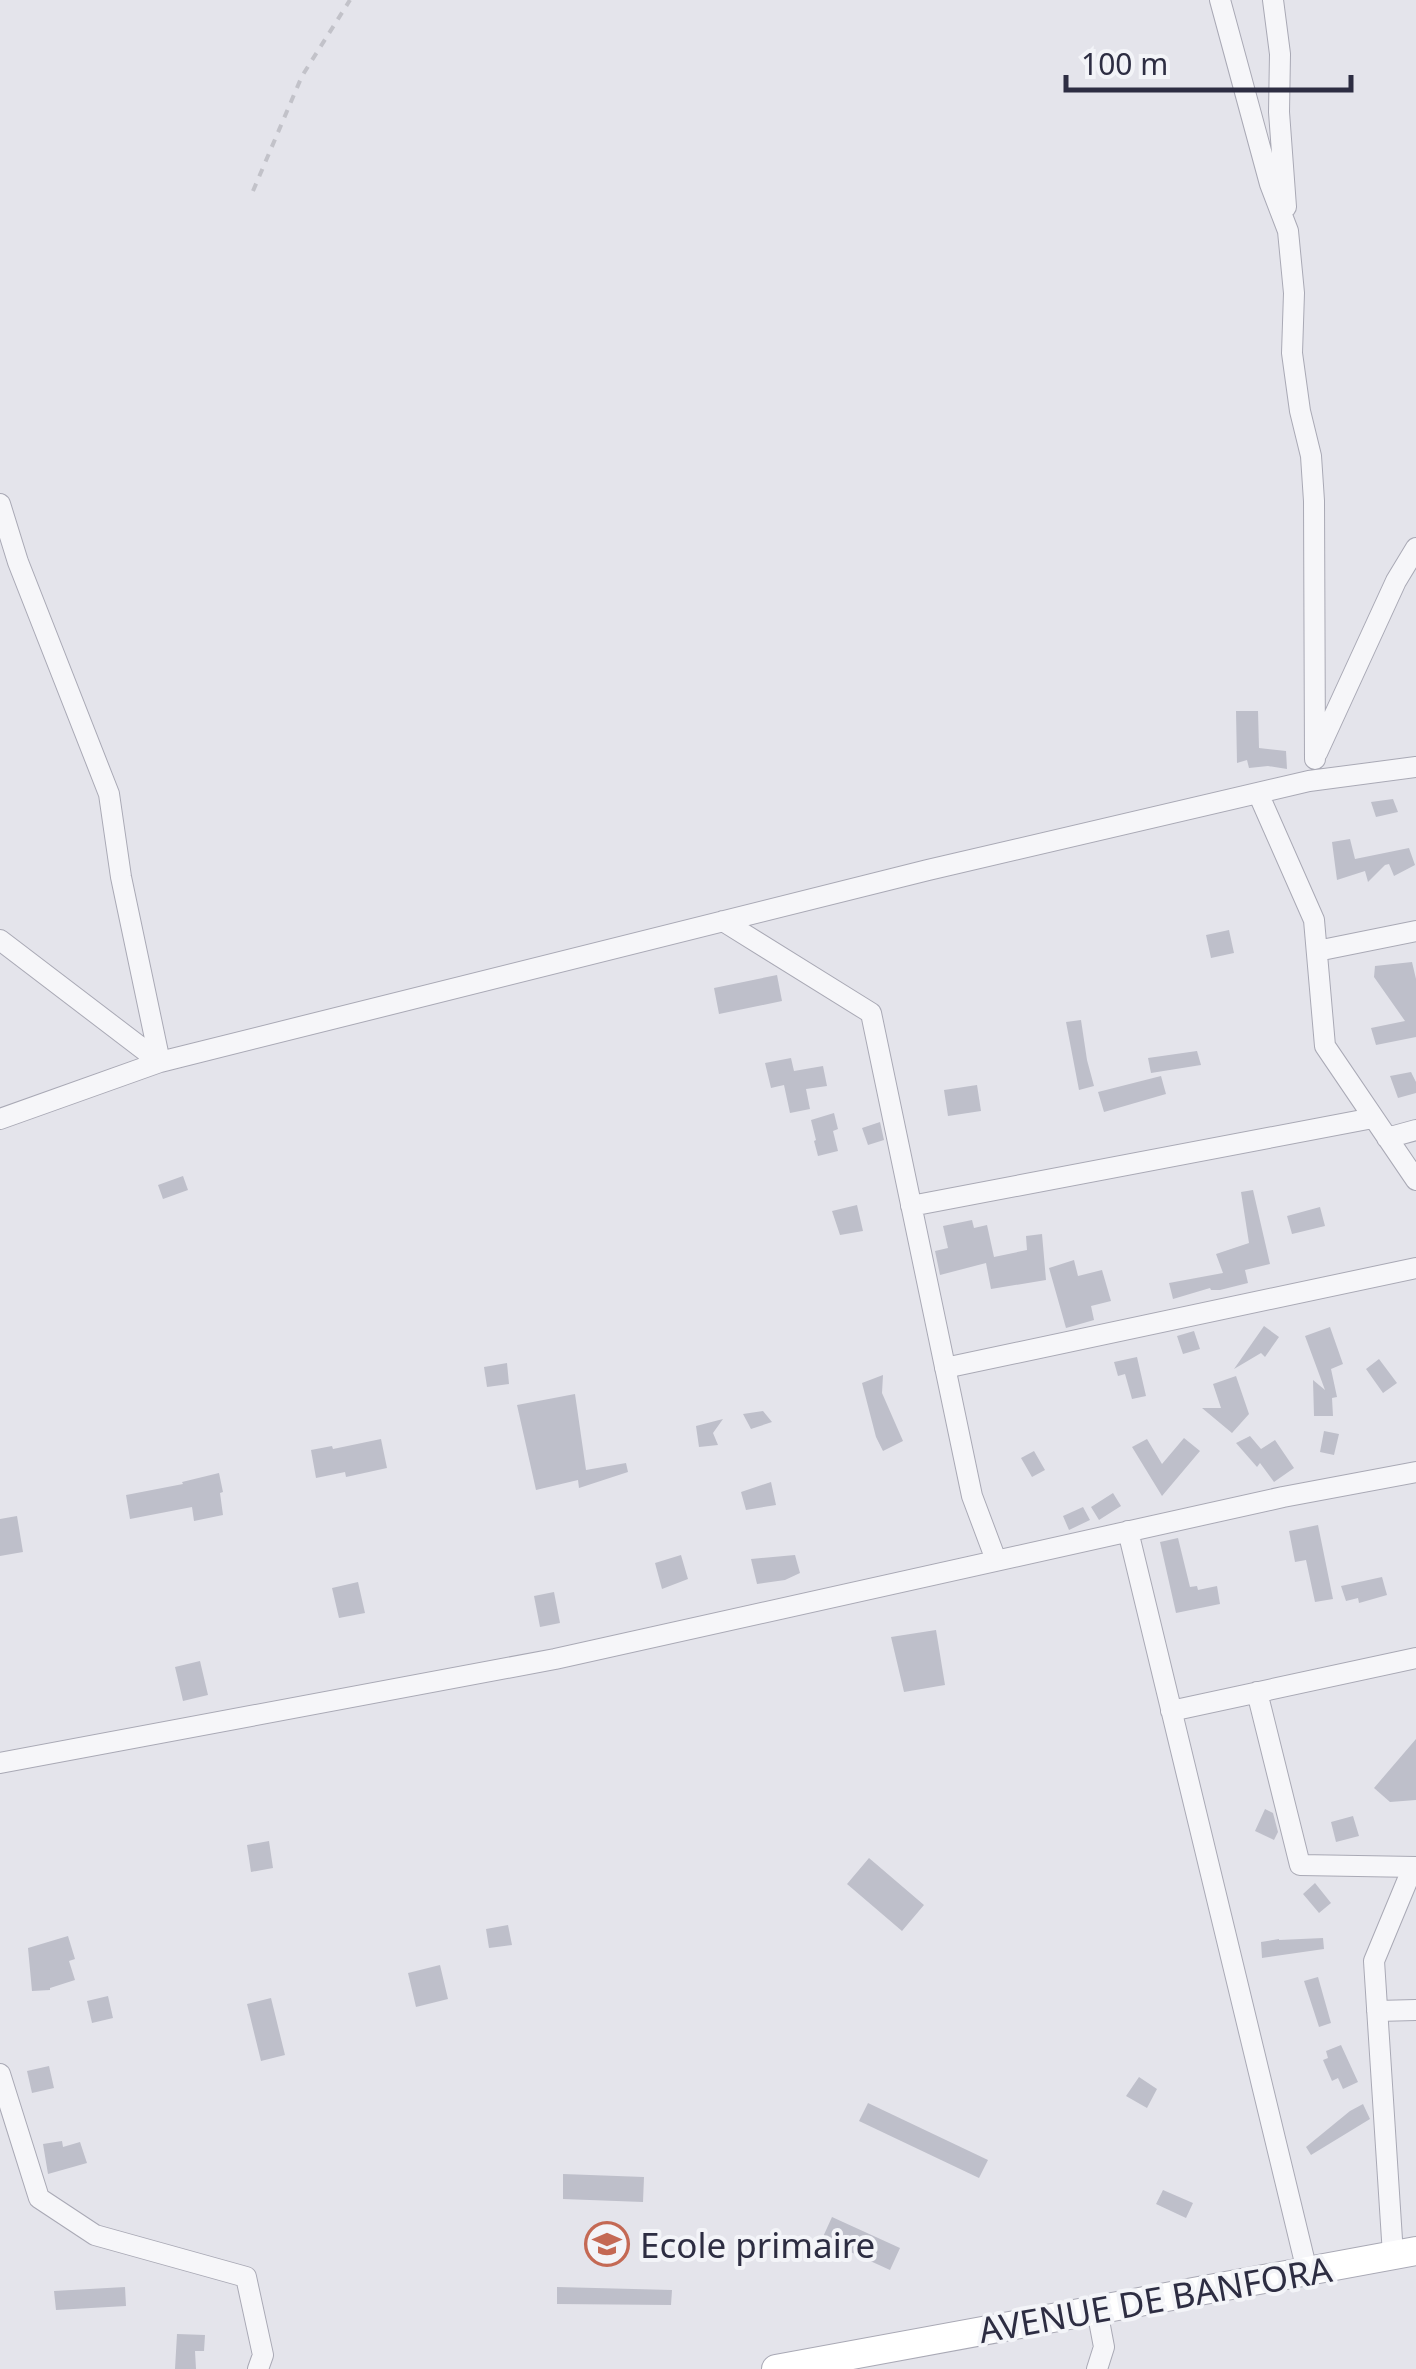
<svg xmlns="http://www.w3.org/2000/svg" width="1416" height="2369" font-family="'Noto Sans',sans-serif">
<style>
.building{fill:#bebfca}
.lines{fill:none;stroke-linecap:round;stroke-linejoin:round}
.minor-casing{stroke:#a9a9b5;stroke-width:22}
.secondary-casing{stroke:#a9a9b5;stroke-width:30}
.path{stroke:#c2c2c9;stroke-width:4;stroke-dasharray:8 8;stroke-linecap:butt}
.minor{stroke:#f6f6f9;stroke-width:20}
.secondary{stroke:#fff;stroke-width:28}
.labels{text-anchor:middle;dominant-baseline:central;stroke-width:8;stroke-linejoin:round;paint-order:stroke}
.poi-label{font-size:35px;fill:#2d2d42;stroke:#f3f4f8;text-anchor:start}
.street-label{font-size:35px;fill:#2d2d42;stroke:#f3f4f8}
</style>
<rect width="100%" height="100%" fill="#e4e4eb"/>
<path class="building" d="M1236,711H1258L1259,748L1286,751L1287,769L1268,766L1249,768L1247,760L1237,763Z
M1393,799L1398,812L1376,817L1371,802Z
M1350,839L1355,859L1409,848L1415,865L1394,876L1389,864L1385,865L1368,882L1365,871L1337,880L1332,842Z
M1229,930L1234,953L1211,958L1206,935Z
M1412,962L1416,979V1037L1376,1045L1371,1028L1405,1021L1374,977L1375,966Z
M777,975L782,1001L719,1014L714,988Z
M1081,1020L1087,1060L1094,1086L1079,1090L1066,1022Z
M1197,1051L1201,1065L1151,1073L1148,1058Z
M791,1058L794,1071L823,1066L827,1086L806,1089L810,1109L790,1113L784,1085L771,1088L765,1063Z
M1411,1072L1416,1082V1093L1398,1098L1390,1076Z
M1161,1076L1166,1094L1104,1112L1098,1092Z
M977,1085L981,1111L948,1116L944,1090Z
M834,1113L838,1129L833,1131L838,1151L818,1156L814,1141L816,1140L811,1120Z
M880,1122L884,1140L868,1145L862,1128Z
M183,1176L188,1190L163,1199L158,1185Z
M1253,1190L1270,1264L1245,1270L1248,1283L1220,1290H1211L1210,1288L1173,1299L1169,1283L1223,1273L1216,1254L1249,1243L1241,1192Z
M857,1205L863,1231L840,1235L832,1211Z
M1320,1207L1325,1226L1292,1234L1287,1216Z
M972,1220L974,1228L987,1225L994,1257L1027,1250L1026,1236L1042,1234L1046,1280L991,1289L986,1263L940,1275L935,1251L948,1248L943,1226Z
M1074,1260L1078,1276L1102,1270L1111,1301L1091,1306L1094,1320L1066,1328L1049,1268Z
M1264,1326L1279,1337L1265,1357L1261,1353L1234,1369Z
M1330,1327L1343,1364L1331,1369L1337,1397L1332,1398L1333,1416H1314L1313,1380L1325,1390L1305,1336Z
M1194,1331L1200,1349L1183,1354L1177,1336Z
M1137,1357L1146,1396L1132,1399L1125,1374L1118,1376L1114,1362Z
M1379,1359L1397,1383L1383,1393L1366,1369Z
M507,1363L509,1384L487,1387L484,1367Z
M883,1375L882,1393L903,1441L883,1451L876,1437L862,1383Z
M1236,1376L1249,1414L1232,1433L1202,1408H1221L1213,1384Z
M575,1394L586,1470L626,1463L628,1472L579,1488L578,1480L536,1490L517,1405Z
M763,1411L772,1422L751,1429L743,1414Z
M723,1419L713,1433L718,1445L699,1447L696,1426Z
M1324,1431L1339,1434L1334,1455L1320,1452Z
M1250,1436L1261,1449L1275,1440L1294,1468L1274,1482L1260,1463L1257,1467L1236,1443Z
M1184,1438L1200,1451L1162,1496L1132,1447L1147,1439L1162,1464Z
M381,1439L387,1468L346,1477L345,1472L316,1478L311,1450L332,1446L333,1449Z
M1034,1451L1045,1470L1032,1477L1021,1458Z
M219,1473L223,1492L220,1493L223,1515L194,1521L192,1507L130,1519L126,1495L183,1484L182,1482Z
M771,1482L776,1505L746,1510L741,1492Z
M1113,1493L1121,1506L1099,1520L1091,1507Z
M1083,1507L1090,1520L1069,1530L1063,1516Z
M17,1516L23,1552L0,1556V1519Z
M1318,1525L1333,1599L1315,1602L1306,1560L1295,1562L1289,1531Z
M1178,1538L1190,1587L1197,1586L1198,1590L1217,1586L1220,1604L1176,1613L1160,1542Z
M681,1555L688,1579L662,1589L655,1563Z
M795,1555L800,1573L785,1580L757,1584L751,1559Z
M1382,1577L1387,1595L1359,1603L1358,1598L1346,1601L1341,1586Z
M358,1582L365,1613L339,1618L332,1588Z
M554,1592L560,1623L540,1627L534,1596Z
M936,1630L945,1685L904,1692L891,1637Z
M200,1661L208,1695L183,1701L175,1667Z
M1416,1739V1800L1390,1802L1374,1788Z
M1265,1809L1273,1813L1278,1832L1274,1840L1255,1831Z
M1353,1816L1359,1836L1336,1842L1331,1822Z
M269,1841L273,1868L251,1872L247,1845Z
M869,1858L924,1905L902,1931L847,1884Z
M1315,1883L1331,1903L1319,1913L1303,1894Z
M508,1925L512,1945L489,1948L486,1929Z
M68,1936L75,1959L69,1961L75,1980L50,1988V1990L32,1991L28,1948Z
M1323,1938L1324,1949L1262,1958L1261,1942L1279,1939V1940Z
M440,1965L448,1999L416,2007L408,1973Z
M1318,1977L1331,2023L1319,2027L1304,1981Z
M108,1996L113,2018L92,2023L87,2001Z
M271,1998L285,2055L261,2061L247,2004Z
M1341,2045L1358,2082L1343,2089L1338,2078L1332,2081L1323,2060L1328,2058L1326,2051Z
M49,2066L54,2088L32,2093L27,2071Z
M1139,2077L1157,2089L1147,2108L1126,2096Z
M868,2103L988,2160L979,2178L859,2121Z
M1363,2104L1370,2119L1311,2155L1306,2147L1350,2111Z
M62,2141L63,2147L80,2142L87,2163L48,2174L43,2144Z
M563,2174L644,2177L643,2202L563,2199Z
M1163,2190L1193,2203L1186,2218L1156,2204Z
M832,2217L900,2248L890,2270L822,2239Z
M125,2287L126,2306L56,2310L54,2291Z
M557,2287L672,2290L671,2305L557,2304Z
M177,2334L205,2335L204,2351H195L196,2369H175Z"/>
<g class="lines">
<g class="minor-casing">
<path id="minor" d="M1220,0L1270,184L1288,231L1294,293L1292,353L1300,411L1311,456L1314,501L1315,759
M1273,0L1280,54L1279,112L1286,207
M0,504L18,562L109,794L121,877L160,1062
M1317,753L1396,581L1416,548
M1258,793L1314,920L1325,1046L1416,1180
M723,921L871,1013L972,1496L996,1560
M0,940L160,1062
M1317,951L1416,931
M0,1119L160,1062L928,870L1309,781L1416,767
M1387,1138L1416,1130
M911,1206L1373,1118
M945,1368L1416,1268
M1128,1531L1307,2271
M1257,1692L1300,1865L1416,1867
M1171,1711L1416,1658
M0,1763L555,1659L1283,1497L1416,1472
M1377,2011L1416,2010
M0,2074L39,2198L95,2235L246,2277L263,2355L258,2369
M1393,2255L1374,1961L1413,1867
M1097,2310L1104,2347L1097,2369"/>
</g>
<g class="secondary-casing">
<path id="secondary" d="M776,2369L1416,2251"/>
</g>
<path class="path" d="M253,191L302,76L350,0"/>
<use href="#minor" class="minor"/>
<use href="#secondary" class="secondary"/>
</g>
<defs>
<g id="school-ring" transform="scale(2.25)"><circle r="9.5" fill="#f3f4f8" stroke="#c46954" stroke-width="1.5"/><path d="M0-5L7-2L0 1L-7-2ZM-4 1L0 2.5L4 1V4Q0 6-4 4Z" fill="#c46954"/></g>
</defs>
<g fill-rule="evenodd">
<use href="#school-ring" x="607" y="2244"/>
</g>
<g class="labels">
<g class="poi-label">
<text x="640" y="2244">Ecole primaire</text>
</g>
<g class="street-label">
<text transform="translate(1155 2299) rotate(-10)">AVENUE DE BANFORA</text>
</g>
</g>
<path d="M1066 75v15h285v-15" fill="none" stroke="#2d2d42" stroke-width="5"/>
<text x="1081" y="75" font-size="30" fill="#2d2d42" stroke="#f3f4f8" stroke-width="8" paint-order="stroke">100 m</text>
</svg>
